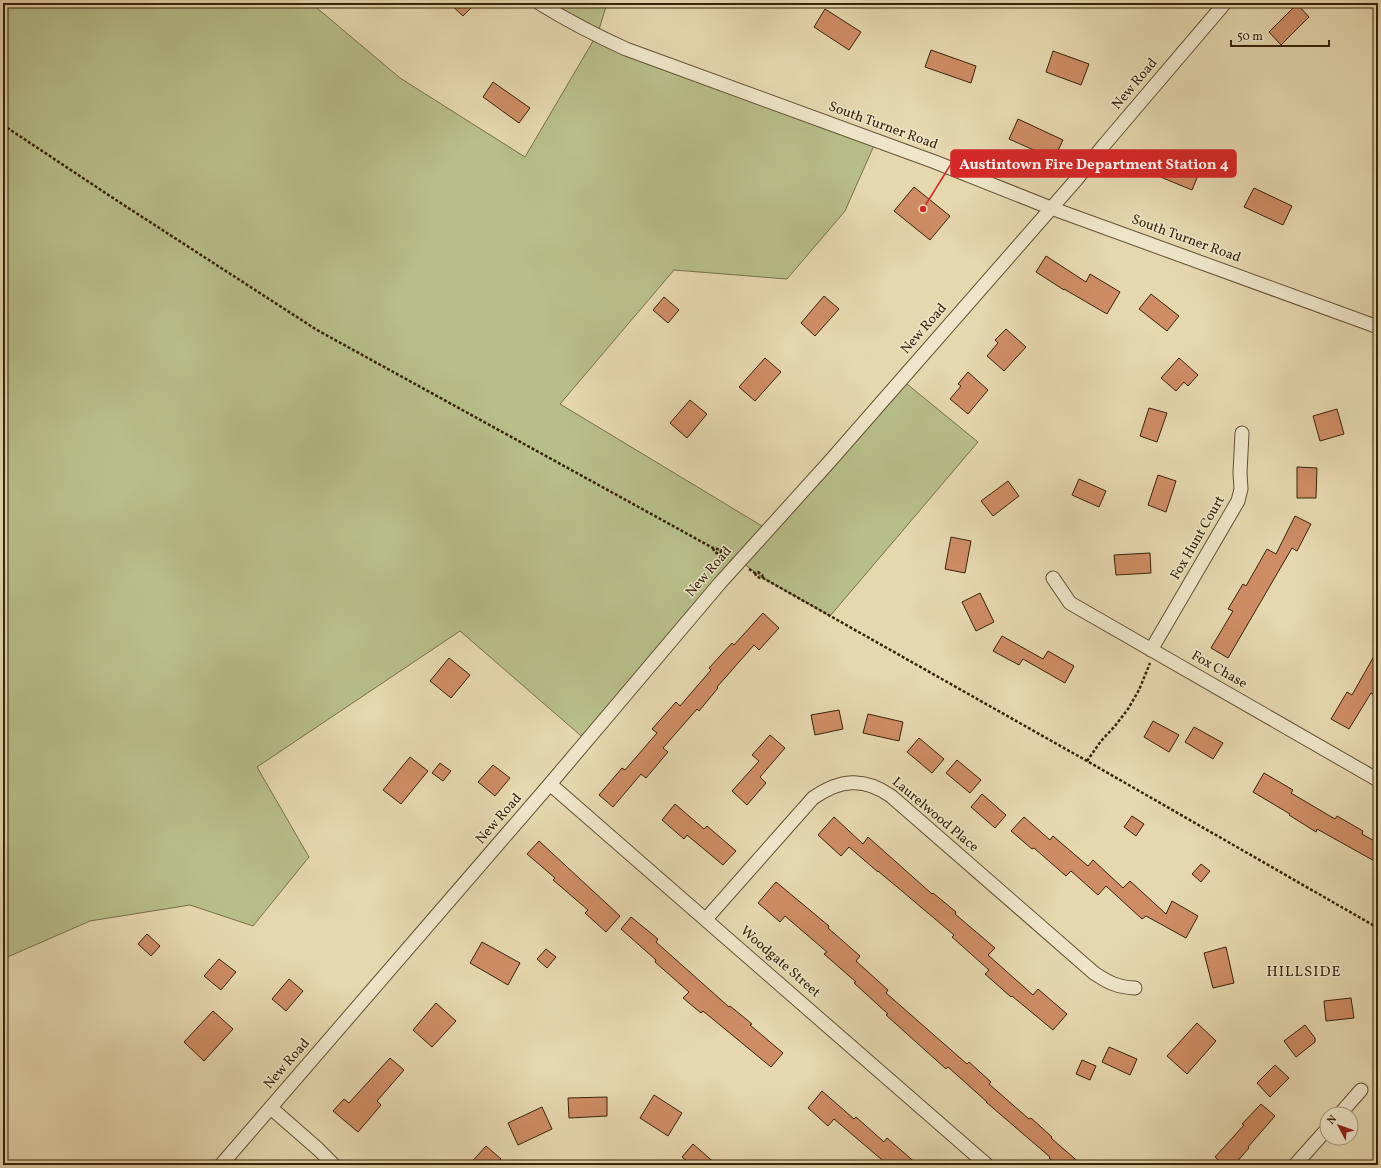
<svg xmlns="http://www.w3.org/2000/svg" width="1381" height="1168" font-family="Vollkorn,serif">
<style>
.green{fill:#b7be89;stroke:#787049}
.building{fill:#ce8d65;stroke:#382309}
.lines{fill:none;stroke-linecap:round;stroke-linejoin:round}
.minor-casing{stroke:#635032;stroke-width:15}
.path{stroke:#382309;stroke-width:2.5;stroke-dasharray:3 2;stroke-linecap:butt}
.minor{stroke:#eee5ca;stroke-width:13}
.labels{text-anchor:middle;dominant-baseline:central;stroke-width:3;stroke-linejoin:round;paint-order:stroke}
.street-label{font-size:14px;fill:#382309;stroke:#eee5ca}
.neighbourhood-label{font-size:15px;letter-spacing:1px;fill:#382309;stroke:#eee5ca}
.leader{fill:none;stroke:#d62828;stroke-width:1.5}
.callout-dot{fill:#d62828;stroke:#eee5ca;stroke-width:1.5}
.callout{fill:#d62828;stroke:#d62828;stroke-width:1.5}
.callout-label{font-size:15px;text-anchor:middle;font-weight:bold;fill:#fff}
</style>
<rect width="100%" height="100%" fill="#e5d7ae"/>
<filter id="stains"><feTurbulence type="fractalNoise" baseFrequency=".005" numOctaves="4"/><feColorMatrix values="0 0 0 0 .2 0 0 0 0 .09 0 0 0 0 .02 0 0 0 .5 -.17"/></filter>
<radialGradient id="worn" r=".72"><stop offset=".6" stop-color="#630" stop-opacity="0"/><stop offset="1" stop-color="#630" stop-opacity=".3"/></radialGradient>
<path class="green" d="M3,3H311L400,78L525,157L596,36L539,3H607L597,36L876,141L845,211L787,279L674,270L560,404L767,529L902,380L978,442L830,616L763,578L740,561L587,741L460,631L257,767L309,857L253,926L190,905L90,921L3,959Z"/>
<path class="building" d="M449,3H476L463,16Z
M1297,4L1309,17L1281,45L1269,32Z
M825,9L861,32L849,50L814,27Z
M931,50L976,66L971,83L925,67Z
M1053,51L1089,64L1081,85L1046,72Z
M493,82L530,108L519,123L483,97Z
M1018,119L1063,140L1054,159L1009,139Z
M1165,159L1199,173L1192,190L1158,176Z
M914,187L950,216L930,240L894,211Z
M1254,188L1292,206L1283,225L1244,207Z
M1046,256L1086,282L1090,274L1120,292L1107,314L1064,289V290L1036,272Z
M1151,294L1179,316L1167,331L1139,309Z
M824,296L839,309L815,336L801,323Z
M664,297L679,310L668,323L653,310Z
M1006,329L1026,347L1004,371L987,356L998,343L995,340Z
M765,358L781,372L755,401L739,387Z
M1179,358L1198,375L1188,386L1184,382L1176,391L1161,378Z
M968,372L988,390L968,414L950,399L961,386L958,384Z
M690,400L707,414L687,438L670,423Z
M1149,408L1167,413L1157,442L1140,436Z
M1337,409L1344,434L1320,441L1313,416Z
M1297,467L1317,468L1316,498H1297Z
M1158,475L1176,481L1166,512L1148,505Z
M1079,479L1106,491L1099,507L1072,495Z
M1008,481L1019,496L993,516L981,501Z
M1295,516L1311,524L1297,551L1292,548L1228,658L1211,648L1233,611L1228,609L1243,584L1246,586L1267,549L1276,554Z
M951,537L971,541L965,573L945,569Z
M1150,553L1151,573L1116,575L1114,555Z
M980,593L994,622L976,631L962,602Z
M763,613L779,628L759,650L754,645L717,687L718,688L699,711L697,709L663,748L668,752L646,778L641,774L613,807L599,795L622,768L625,770L657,733L652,729L676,702L680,706L711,670L709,668L732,643L734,645Z
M1002,636L1043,659L1048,651L1074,666L1065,683L1023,659L1019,665L993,651Z
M1378,649V698L1371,693L1349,729L1331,719L1347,692L1352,695Z
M449,658L470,675L451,698L430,681Z
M839,710L843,729L815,735L811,715Z
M868,714L903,722L899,741L863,733Z
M1153,721L1179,735L1169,752L1144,737Z
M1194,727L1223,743L1213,759L1185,742Z
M770,735L785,748L760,777L766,783L747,805L732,791L759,761L752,755Z
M919,738L944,759L932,773L907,752Z
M410,757L428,771L401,804L383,790Z
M957,760L981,780L970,793L946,773Z
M440,763L451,771L443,781L432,773Z
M493,765L510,778L495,796L478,782Z
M1264,773L1293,790L1291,793L1335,819L1337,816L1363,831L1362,834L1378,843V863L1317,829L1316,832L1289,815L1290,814L1253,792Z
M982,794L1006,815L995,828L971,807Z
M675,804L704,829L707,826L736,851L723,865L687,835L684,839L662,820Z
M1132,816L1144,824L1136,836L1124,827Z
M834,817L863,844L868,837L932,894L933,893L956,912L955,914L995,948L988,955L1033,995L1038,989L1067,1014L1053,1030L1012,996L1011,997L985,974L989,970L952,937L954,935L909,897L878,871V872L849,847L841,856L818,835Z
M1024,817L1050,840L1053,836L1088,866L1093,860L1123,888L1130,881L1166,914L1172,901L1198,916L1186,938L1146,916L1142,919L1106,886L1098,895L1071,871L1066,876L1034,848L1032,849L1011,831Z
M539,841L620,916L606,932L585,913L588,910L553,880L555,878L527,854Z
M1201,864L1210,871L1201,882L1192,874Z
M776,882L829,926L828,928L860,956L856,961L888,990L886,993L967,1064L969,1062L991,1082L989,1084L1029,1119L1031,1118L1052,1137L1051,1138L1082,1165H1057L1049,1158L1050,1157L986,1102H987L948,1067L946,1069L886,1015L888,1014L854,983L856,982L824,954L827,952L785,916L780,922L758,903Z
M631,917L658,939L656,942L729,1007L730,1006L752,1024L750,1025L783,1053L771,1067L703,1011L701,1013L683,998L689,992L655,962L656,960L621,929Z
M147,934L160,946L151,956L138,944Z
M482,942L520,963L508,985L470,963Z
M1226,947L1234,983L1213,988L1204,953Z
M546,949L556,957L547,968L537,959Z
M219,959L236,972L221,990L204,976Z
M289,979L303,991L286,1011L272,999Z
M1351,998L1354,1018L1326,1021L1324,1001Z
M436,1003L456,1021L432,1047L413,1030Z
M213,1011L233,1029L204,1061L184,1042Z
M1197,1023L1216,1041L1187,1074L1167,1056Z
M1305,1025L1315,1038V1042L1296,1057L1284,1041Z
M1109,1047L1137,1059L1130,1075L1102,1062Z
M390,1058L404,1070L377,1101L381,1105L358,1132L333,1111L344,1099L349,1103Z
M1082,1060L1096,1066L1090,1080L1076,1074Z
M1275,1065L1289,1078L1270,1097L1257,1083Z
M822,1091L854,1119L856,1117L884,1142L887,1138L918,1165H888L834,1119L828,1126L808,1108Z
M654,1095L682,1113L668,1136L640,1118Z
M607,1097V1116L569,1118L568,1098Z
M1261,1104L1275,1116L1248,1147L1249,1148L1234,1165H1224L1215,1157L1244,1125L1242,1124Z
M542,1107L552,1129L518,1145L508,1123Z
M693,1144L717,1165H692L682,1157Z
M486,1146L501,1159L496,1165H469Z"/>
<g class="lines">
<g class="minor-casing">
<path id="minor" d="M539,3C568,21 595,35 626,49L935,162L1051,208L1378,327
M1053,578L1070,603L1378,780
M1151,650L1238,501L1241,489L1240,473L1242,433
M550,784L987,1165
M706,919L813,798C840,779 864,777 891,796L1094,973C1109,983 1117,987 1135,988
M271,1108L318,1149L334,1165
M1340,1114L1361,1090
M221,1165L550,784L720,583L831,460L1076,180L1104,145L1225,3
M1295,1165L1327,1129"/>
</g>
<path class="path" d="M3,125L116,200L317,330L713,548L721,550V553L728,557
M713,548L714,551L718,554L721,553
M749,569L755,573L758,572L762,575L763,578
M755,573L756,576L760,578H763L1087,761L1378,928
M1087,761L1101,741L1115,726L1128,709L1139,690L1150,663"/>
<use href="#minor" class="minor"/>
</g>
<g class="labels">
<g class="street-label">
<text transform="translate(1135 84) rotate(-50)">New Road</text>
<text transform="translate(883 126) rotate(20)">South Turner Road</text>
<text transform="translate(1186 239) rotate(20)">South Turner Road</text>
<text transform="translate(924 329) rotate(-49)">New Road</text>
<text transform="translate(1198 538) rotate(-60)">Fox Hunt Court</text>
<text transform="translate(709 572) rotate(-49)">New Road</text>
<text transform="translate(1219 670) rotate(30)">Fox Chase</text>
<text transform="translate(935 815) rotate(40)">Laurelwood Place</text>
<text transform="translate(499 819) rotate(-49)">New Road</text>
<text transform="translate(780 962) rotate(41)">Woodgate Street</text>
<text transform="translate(287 1064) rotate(-49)">New Road</text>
</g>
<g class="neighbourhood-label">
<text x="1304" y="972">HILLSIDE</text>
</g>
</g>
<path class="leader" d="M923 209L951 164"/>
<circle class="callout-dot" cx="923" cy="209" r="4"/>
<rect class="callout" x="951" y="150" width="285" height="27" rx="4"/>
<g class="callout-label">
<text x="1094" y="169">Austintown Fire Department Station 4</text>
</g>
<rect width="1381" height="1168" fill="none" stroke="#e5d7ae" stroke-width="16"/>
<rect x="4" y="4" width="1373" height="1160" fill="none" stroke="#382309" stroke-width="2"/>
<rect x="8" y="8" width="1365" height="1152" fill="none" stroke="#382309"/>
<g transform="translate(1339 1126) rotate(311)"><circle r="19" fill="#eee5ca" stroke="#a5977d"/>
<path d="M0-3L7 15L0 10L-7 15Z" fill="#8f2418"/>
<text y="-6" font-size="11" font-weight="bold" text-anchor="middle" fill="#382309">N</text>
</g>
<path d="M1231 40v6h98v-6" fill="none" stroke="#382309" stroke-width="2"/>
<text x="1237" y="40" font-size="12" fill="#382309" stroke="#eee5ca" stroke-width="3" paint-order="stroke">50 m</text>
<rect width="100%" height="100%" filter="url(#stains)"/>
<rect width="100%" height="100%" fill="url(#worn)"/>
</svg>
